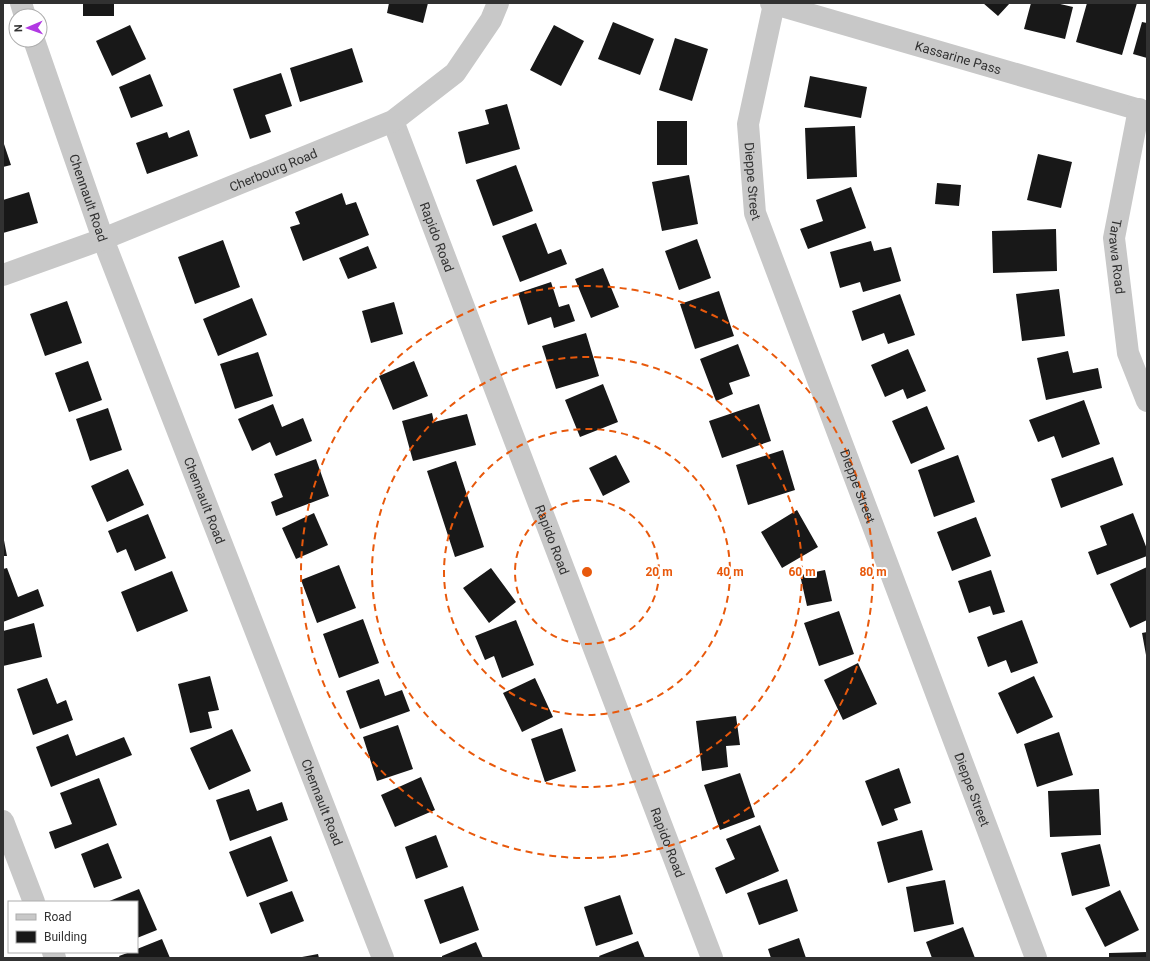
<svg xmlns="http://www.w3.org/2000/svg" width="1150" height="961" font-family="Roboto,sans-serif">
<style>
.building{fill:#181818}
.lines{fill:none;stroke-linecap:round;stroke-linejoin:round}
.minor{stroke:#c8c8c8;stroke-width:22}
.ring{fill:none;stroke:#e8590c;stroke-width:2;stroke-dasharray:7 5}
.labels{text-anchor:middle;dominant-baseline:central;stroke-width:4;stroke-linejoin:round;paint-order:stroke}
.street-label{font-size:13px;fill:#313131;stroke:#fff}
.centre{fill:#e8590c;stroke:#fff;stroke-width:2}
.ring-label{font-size:12px;text-anchor:middle;font-weight:bold;fill:#e8590c;stroke:#fff;stroke-width:4;stroke-linejoin:round;paint-order:stroke}
</style>
<rect width="100%" height="100%" fill="#fff"/>
<path class="building" d="M83,3H114V16H83Z
M389,3H428L423,23L387,13Z
M983,3H1010L998,16Z
M1031,3H1056L1073,7L1065,39L1024,29Z
M1087,3H1137L1122,55L1076,42Z
M613,22L654,39L640,75L598,59Z
M1142,22L1147,23V58L1133,54Z
M130,25L146,59L112,76L96,41Z
M554,25L584,41L561,86L530,70Z
M675,38L708,49L692,101L659,90Z
M352,48L363,82L300,102L290,68Z
M281,73L292,106L265,115L271,132L250,139L233,89Z
M150,74L163,106L131,118L119,87Z
M810,76L867,87L861,118L804,107Z
M507,104L520,149L466,164L458,132L489,124L485,110Z
M657,121H687V165H657Z
M855,126L857,177L807,179L805,128Z
M189,130L198,156L147,174L136,143L167,132L169,138Z
M3,141L11,165L3,167Z
M1038,154L1072,162L1061,208L1027,200Z
M516,165L533,211L493,226L476,180Z
M689,175L698,224L662,231L652,182Z
M937,183L961,185L959,206L935,204Z
M851,187L866,228L808,249L800,229L823,221L816,200Z
M29,192L38,223L3,233V200Z
M342,193L346,205L356,202L369,235L303,261L290,227L300,224L295,212Z
M536,223L548,254L561,249L567,264L520,282L502,236Z
M1056,229L1057,271L993,273L992,231Z
M697,239L711,278L679,290L665,251Z
M223,240L240,287L195,304L178,257Z
M871,241L874,251L891,247L901,281L863,292L860,282L840,288L830,252Z
M368,246L377,268L348,279L339,258Z
M603,268L619,307L591,318L575,279Z
M551,282L559,307L569,304L575,321L554,328L551,317L528,325L518,293Z
M1059,289L1065,336L1022,341L1016,294Z
M719,291L734,336L695,349L680,304Z
M900,294L915,335L888,344L884,333L862,341L852,311Z
M252,298L267,335L218,356L203,319Z
M67,301L82,343L45,356L30,314Z
M394,302L403,334L371,343L362,311Z
M586,333L599,376L556,389L542,346Z
M738,344L750,376L729,383L733,394L716,401L700,359Z
M908,349L926,391L907,399L903,389L885,397L871,365Z
M1068,351L1073,373L1098,368L1102,388L1046,400L1037,358Z
M258,352L273,396L235,409L220,364Z
M88,361L102,400L69,412L55,373Z
M414,361L428,396L393,410L379,376Z
M603,384L618,422L580,437L565,400Z
M1084,400L1100,444L1062,458L1054,436L1038,442L1029,420Z
M273,404L282,427L303,418L312,441L276,456L270,442L252,451L238,419Z
M759,404L771,441L722,458L709,421Z
M927,406L945,449L911,464L892,421Z
M108,408L122,450L90,461L76,419Z
M432,413L434,422L467,414L476,445L413,461L402,421Z
M783,450L795,490L748,505L736,465Z
M616,455L630,482L603,496L589,468Z
M958,455L975,502L934,517L918,470Z
M1113,457L1123,485L1061,508L1051,479Z
M316,459L329,496L276,516L271,502L283,497L274,474Z
M456,461L484,547L455,557L427,471Z
M128,469L144,505L107,522L91,486Z
M797,510L818,547L782,568L761,532Z
M314,513L328,545L296,559L282,528Z
M1133,513L1147,549V556L1097,575L1088,552L1107,545L1100,526Z
M148,514L166,558L135,571L126,549L117,553L108,531Z
M976,517L991,556L952,571L937,532Z
M3,535L7,556H3Z
M339,565L356,608L317,623L301,580Z
M1147,567V620L1130,628L1110,584Z
M7,568L18,597L38,589L44,606L3,622V569Z
M491,568L516,602L489,623L463,588Z
M825,570L832,601L807,606L800,575Z
M991,570L1005,612L993,615L990,606L969,613L958,581Z
M172,571L188,611L137,632L121,592Z
M839,611L854,654L819,666L804,623Z
M363,619L379,663L339,678L323,634Z
M516,620L534,665L502,678L494,656L485,660L475,636Z
M1022,620L1038,663L1011,673L1006,660L988,667L977,637Z
M34,623L42,657L3,666V631Z
M1147,632V655H1146L1142,633Z
M858,663L877,704L843,720L824,680Z
M210,676L219,710L208,712L212,728L190,733L178,684Z
M1034,676L1053,717L1017,734L998,693Z
M47,678L57,704L66,700L73,720L33,735L17,689Z
M535,678L553,717L522,732L503,693Z
M379,679L385,696L402,690L410,711L360,729L346,691Z
M736,716L740,745L726,746L728,767L702,771L696,721Z
M398,725L413,769L377,781L363,737Z
M562,728L576,771L545,782L531,739Z
M232,729L251,771L209,790L190,748Z
M1059,732L1073,775L1037,787L1024,744Z
M68,734L76,756L124,737L132,755L51,787L36,747Z
M899,768L911,803L894,809L898,820L882,826L865,781Z
M740,773L755,817L720,830L704,785Z
M421,777L435,810L395,827L381,795Z
M99,778L117,825L55,849L49,832L72,824L60,793Z
M249,789L257,811L282,802L288,820L230,841L216,800Z
M1099,789L1101,835L1050,837L1048,791Z
M760,825L779,871L726,894L715,868L735,859L726,839Z
M922,830L933,870L888,883L877,842Z
M436,835L448,867L416,879L405,847Z
M271,836L288,881L247,897L229,852Z
M108,843L122,878L94,888L81,854Z
M1100,844L1110,886L1072,896L1061,853Z
M787,879L798,911L759,925L747,893Z
M945,880L954,924L914,932L906,887Z
M463,886L479,930L440,944L424,900Z
M139,889L157,930L137,938V902H107Z
M1120,890L1139,930L1105,947L1085,908Z
M292,891L304,921L271,934L259,903Z
M620,895L633,934L596,946L584,907Z
M963,927L975,958H932L926,942Z
M799,938L806,958H771L768,949Z
M162,939L170,958H120L119,956L130,952H137V949Z
M638,941L645,958H600L599,956Z
M476,942L483,958H442V956Z
M1147,952V958H1109V953Z
M318,954L319,958H302V957Z"/>
<g class="lines">
<g class="minor">
<path d="M21,3L25,16"/>
<path id="s1" d="M771,3L1147,112"/>
<path id="s2" d="M774,4L748,124L755,213L1036,958"/>
<path id="s3" d="M34,40L103,239L383,958"/>
<path id="s4" d="M1139,109L1114,238L1128,353L1147,401"/>
<path id="s5" d="M393,121L712,958"/>
<path id="s6" d="M3,275L103,239L393,121L455,73L491,20L498,3"/>
<path d="M3,821L34,902"/>
<path d="M53,952L55,958"/>
</g>
</g>
<g class="ring">
<circle cx="587" cy="572" r="72"/>
<circle cx="587" cy="572" r="143"/>
<circle cx="587" cy="572" r="215"/>
<circle cx="587" cy="572" r="286"/>
</g>
<g class="labels">
<g class="street-label">
<text stroke="none"><textPath href="#s1" startOffset="195">Kassarine Pass</textPath></text>
<text stroke="none"><textPath href="#s6" startOffset="290">Cherbourg Road</textPath></text>
<text stroke="none"><textPath href="#s2" startOffset="180">Dieppe Street</textPath></text>
<text stroke="none"><textPath href="#s3" startOffset="167">Chennault Road</textPath></text>
<text stroke="none"><textPath href="#s5" startOffset="124">Rapido Road</textPath></text>
<text stroke="none"><textPath href="#s4" startOffset="150">Tarawa Road</textPath></text>
<text stroke="none"><textPath href="#s2" startOffset="504">Dieppe Street</textPath></text>
<text stroke="none"><textPath href="#s3" startOffset="491">Chennault Road</textPath></text>
<text stroke="none"><textPath href="#s5" startOffset="448">Rapido Road</textPath></text>
<text stroke="none"><textPath href="#s2" startOffset="828">Dieppe Street</textPath></text>
<text stroke="none"><textPath href="#s3" startOffset="815">Chennault Road</textPath></text>
<text stroke="none"><textPath href="#s5" startOffset="772">Rapido Road</textPath></text>
</g>
</g>
<circle cx="587" cy="572" r="6" class="centre"/>
<g class="ring-label">
<text x="659" y="576">20 m</text>
<text x="730" y="576">40 m</text>
<text x="802" y="576">60 m</text>
<text x="873" y="576">80 m</text>
</g>
<rect width="1150" height="961" fill="none" stroke="#313131" stroke-width="8"/>
<rect x="8" y="901" width="130" height="52" fill="#ffffff" stroke="#adadad"/>
<rect x="16" y="914" width="20" height="6" fill="#c8c8c8" stroke="#adadad"/>
<text x="44" y="921" font-size="12" fill="#313131">Road</text>
<rect x="16" y="931" width="20" height="12" fill="#181818" stroke="#adadad"/>
<text x="44" y="941" font-size="12" fill="#313131">Building</text>
<g transform="translate(28 28) rotate(268)"><circle r="19" fill="#ffffff" stroke="#adadad"/>
<path d="M0-3L7 15L0 10L-7 15Z" fill="#b139e3"/>
<text y="-6" font-size="11" font-weight="bold" text-anchor="middle" fill="#313131">N</text>
</g>
</svg>
